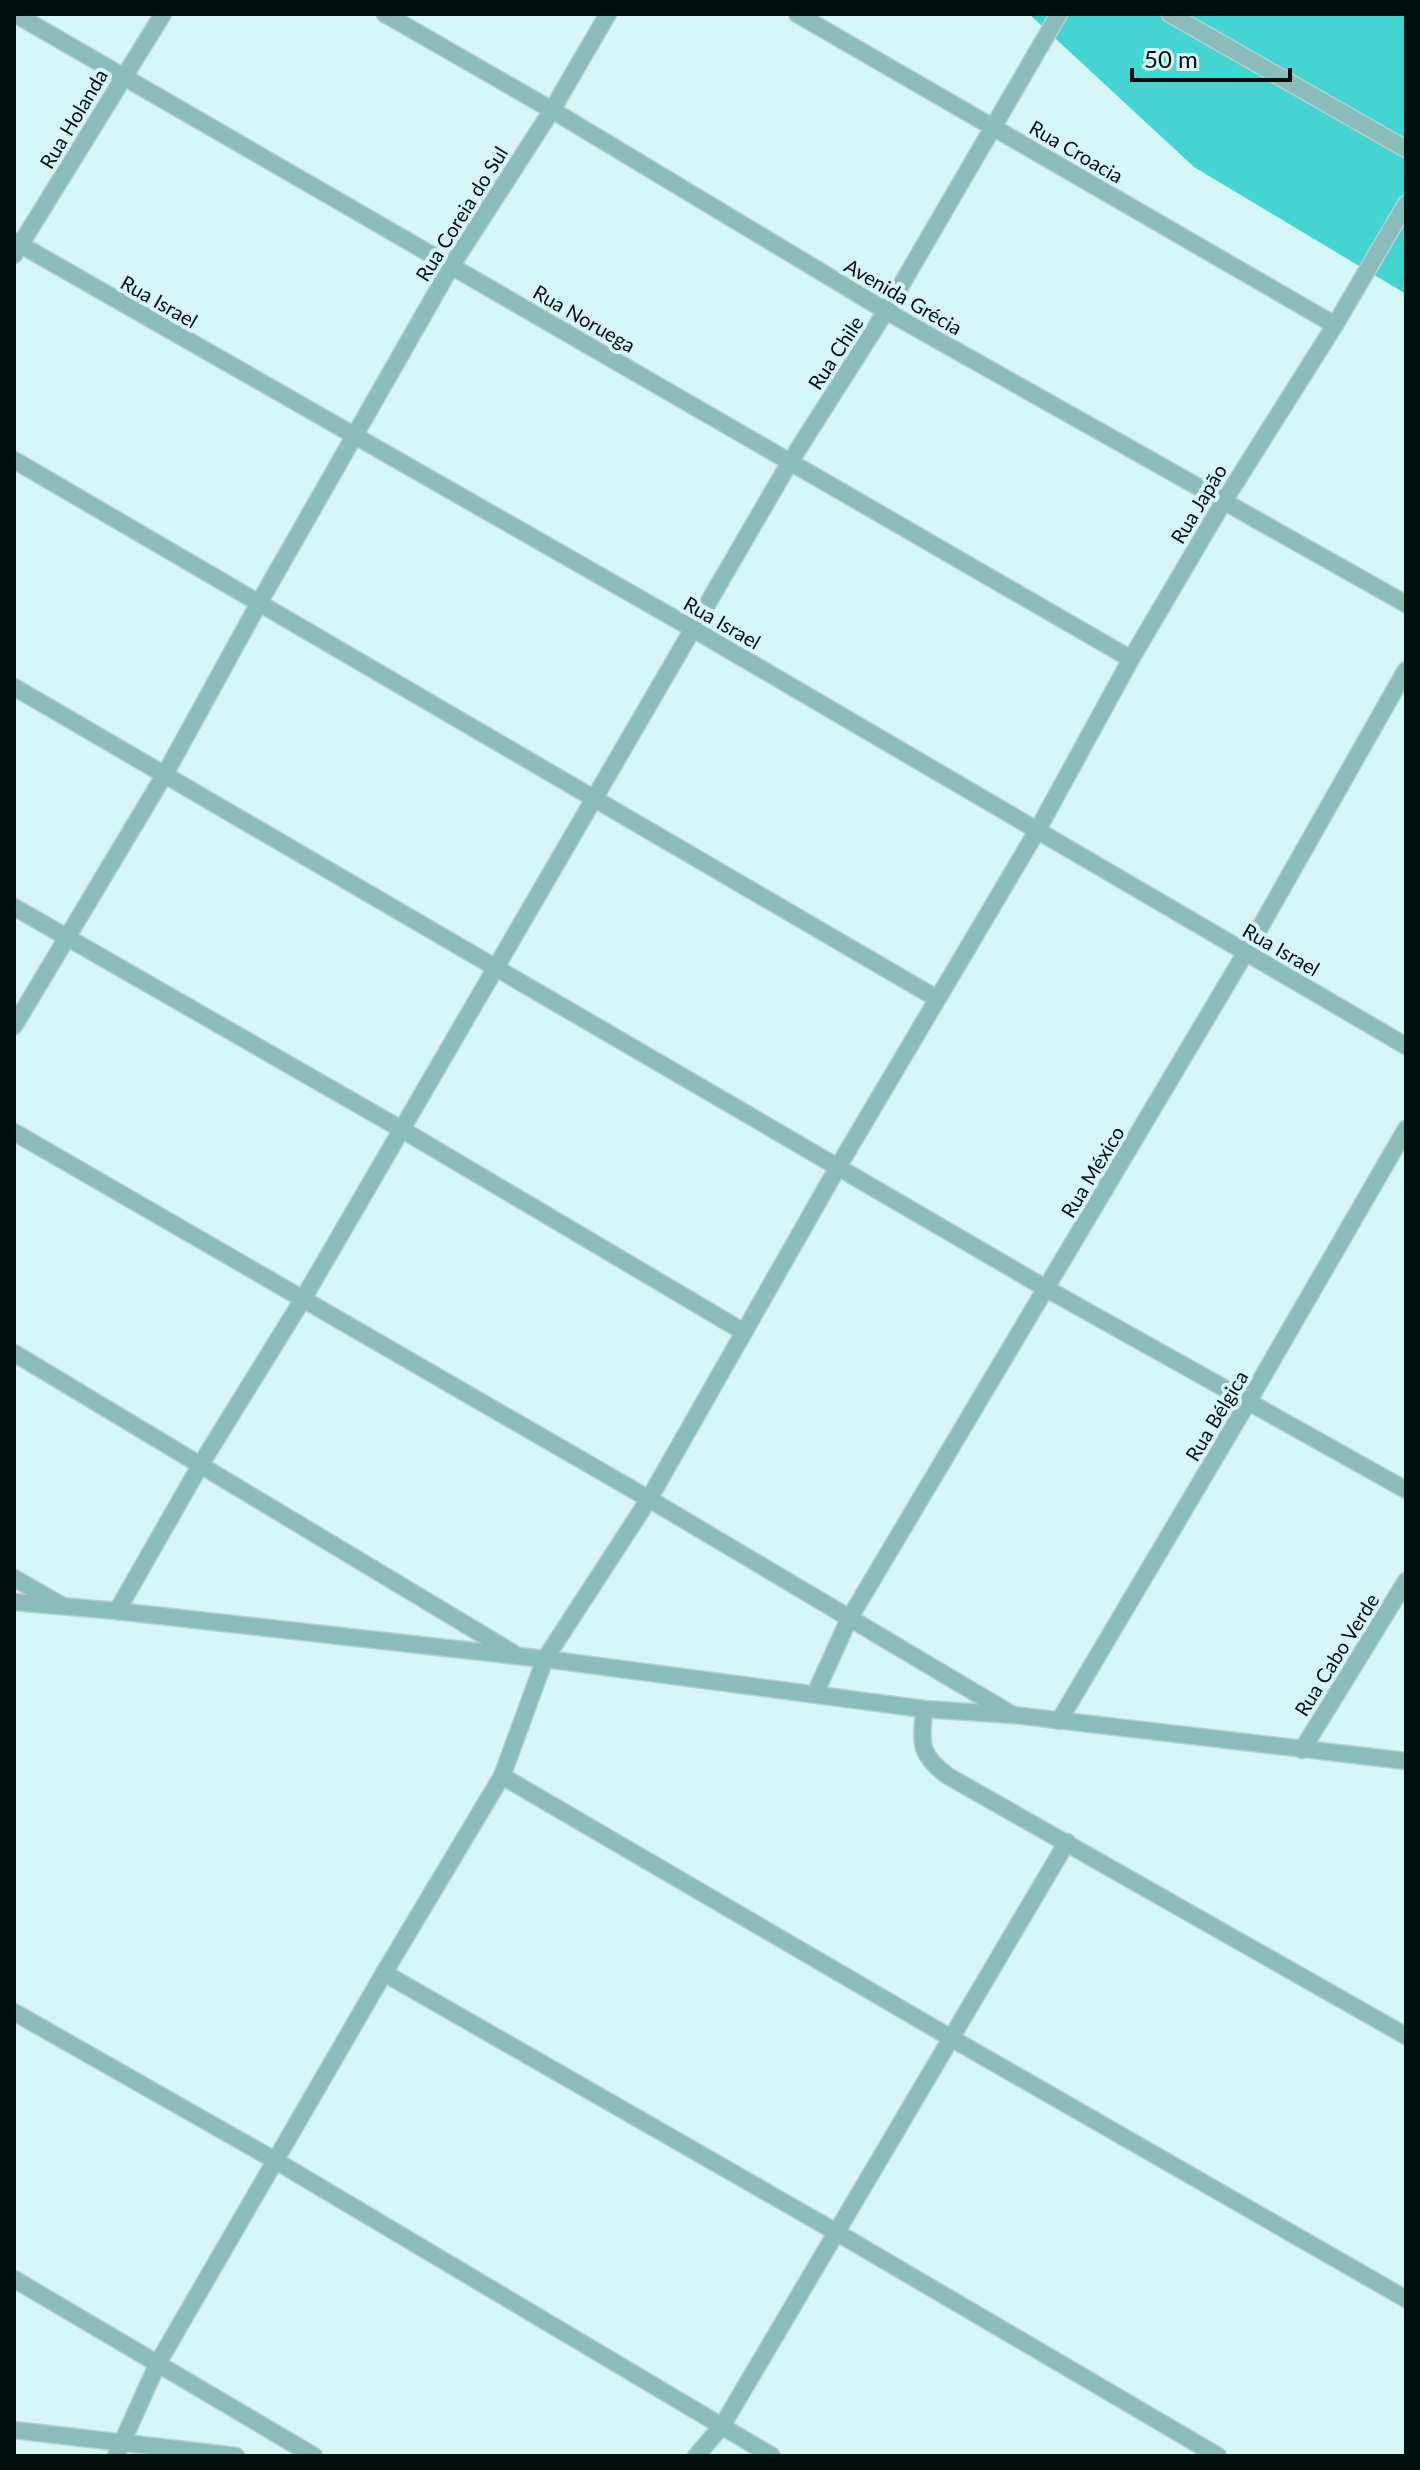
<svg xmlns="http://www.w3.org/2000/svg" width="1420" height="2470" font-family="Lato,sans-serif">
<rect width="100%" height="100%" fill="#d6f6f5"/>
<polygon fill="#44d4d2" points="1029,14 1406,14 1406,294 1194,167"/>
<g fill="none" stroke-linecap="round" stroke-linejoin="round">
<defs>
<g id="minor">
<polyline points="15,14 1131,659"/>
<polyline points="385,14 552,110 886,311 1406,604"/>
<polyline points="797,14 1335,325"/>
<polyline points="1170,14 1406,149"/>
<polyline points="14,241 693,629 1406,1046"/>
<polyline points="14,255 163,14"/>
<polyline points="14,460 936,998"/>
<polyline points="14,687 1047,1289 1406,1490"/>
<polyline points="14,907 401,1129 744,1332"/>
<polyline points="14,1026 165,774 259,603 452,265 552,110 608,14"/>
<polyline points="14,1132 649,1499 1011,1714"/>
<polyline points="14,1353 513,1653"/>
<polyline points="14,1578 61,1605"/>
<polyline points="14,1602 117,1611 545,1659 924,1709 1014,1715 1406,1761"/>
<polyline points="117,1611 201,1464 303,1299 790,462 886,311 1059,14"/>
<polyline points="815,1694 849,1619 1246,952 1406,670"/>
<path d="M924,1709C921,1744 919,1755 948,1776L1406,2036"/>
<polyline points="1059,1721 1248,1402 1406,1129"/>
<polyline points="1302,1750 1406,1581"/>
<polyline points="502,1776 951,2038 1406,2299"/>
<polyline points="384,1973 836,2232 1218,2456"/>
<polyline points="14,2012 276,2161 772,2456"/>
<polyline points="14,2279 314,2456"/>
<polyline points="14,2430 236,2456"/>
<polyline points="116,2456 158,2363 384,1973 502,1776 545,1659 649,1499 838,1167 1037,831 1131,659 1224,501 1335,325 1406,204"/>
<polyline points="696,2456 722,2426 1067,1842"/>
</g>
</defs>
<use href="#minor" stroke="#b4d1d0" stroke-width="19"/>
<use href="#minor" stroke="#89bcbb" stroke-width="16"/>
</g>
<g text-anchor="middle" stroke-width="8" stroke-linejoin="round" paint-order="stroke">
<g font-size="20" fill="#040e0e" stroke="#d6f6f5">
<text transform="translate(74 119) rotate(-59)" y="7">Rua Holanda</text>
<text transform="translate(1076 152) rotate(30)" y="7">Rua Croacia</text>
<text transform="translate(462 214) rotate(-58)" y="7">Rua Coreia do Sul</text>
<text transform="translate(903 297) rotate(30)" y="7">Avenida Grécia</text>
<text transform="translate(159 302) rotate(30)" y="7">Rua Israel</text>
<text transform="translate(584 319) rotate(30)" y="7">Rua Noruega</text>
<text transform="translate(836 353) rotate(-57)" y="7">Rua Chile</text>
<text transform="translate(1199 504) rotate(-59)" y="7">Rua Japão</text>
<text transform="translate(722 623) rotate(30)" y="7">Rua Israel</text>
<text transform="translate(1281 950) rotate(30)" y="7">Rua Israel</text>
<text transform="translate(1093 1172) rotate(-59)" y="7">Rua México</text>
<text transform="translate(1217 1416) rotate(-59)" y="7">Rua Bélgica</text>
<text transform="translate(1337 1655) rotate(-58)" y="7">Rua Cabo Verde</text>
</g>
</g>
<rect width="1420" height="2470" fill="none" stroke="#040e0e" stroke-width="32"/>
<path d="M1132 68v12h158v-12" fill="none" stroke="#040e0e" stroke-width="4"/>
<text x="1144" y="68" font-size="24" fill="#040e0e" stroke="#d6f6f5" stroke-width="6" paint-order="stroke">50 m</text>
</svg>
